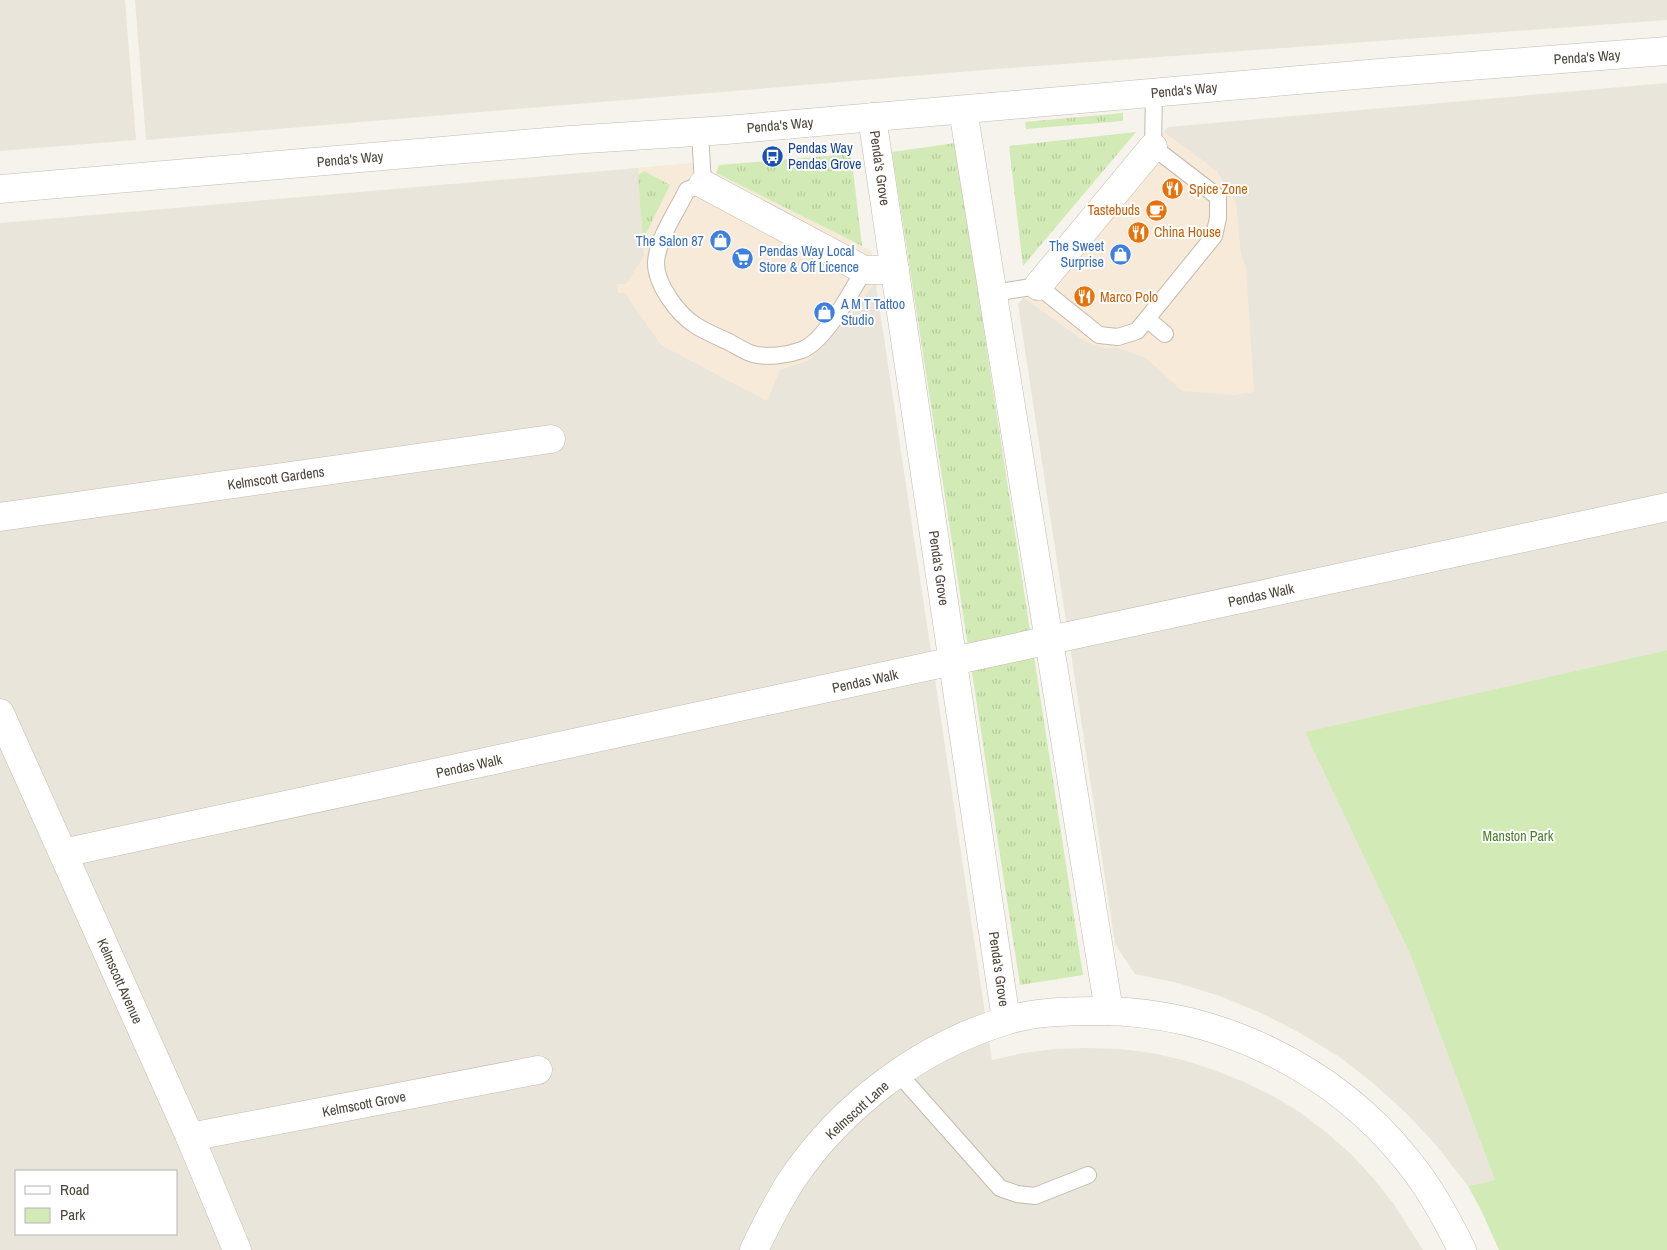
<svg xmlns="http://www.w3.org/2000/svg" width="1667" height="1250" font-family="'Archivo Narrow',sans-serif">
<defs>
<pattern id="grass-tufts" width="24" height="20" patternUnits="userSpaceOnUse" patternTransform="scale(1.25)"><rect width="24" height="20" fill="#d2eab5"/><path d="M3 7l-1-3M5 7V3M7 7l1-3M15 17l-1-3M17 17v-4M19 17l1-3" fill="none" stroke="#b6ca9c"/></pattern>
</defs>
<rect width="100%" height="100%" fill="#f6f3ec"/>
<g fill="#eae5da" fill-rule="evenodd">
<polygon points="0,0 125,0 136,140 0,151"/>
<polygon points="135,0 1667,0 1667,20 996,69 146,140"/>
<polygon points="1667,83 1667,650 1306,732 1411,956 1495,1180 1468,1186 1436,1145 1406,1113 1373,1083 1338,1056 1300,1033 1261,1013 1220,996 1178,983 1135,974 1115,944 1018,304 1168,127"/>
<path d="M695,163L871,251L992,1060L1023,1053L1055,1049L1087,1048L1120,1049L1152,1053L1183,1060L1214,1070L1244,1082L1273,1096L1301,1113L1327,1133L1351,1154L1373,1178L1393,1203L1423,1250H0V223ZM16,1171H176V1234H16Z"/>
</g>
<g fill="#f7ead8">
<polygon points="1164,132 1217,171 1236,202 1241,254 1246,267 1254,392 1234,395 1182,391 1146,358 1118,348 1105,348 1092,345 1080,338 1012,290 1038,286"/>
<polygon points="695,163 871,251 876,281 847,320 823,347 807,361 780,370 767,401 661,345 625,293 618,293 616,284 626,284 644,256 638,168"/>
</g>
<g fill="url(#grass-tufts)">
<polygon points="1123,113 1123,121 1026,129 1025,122"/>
<polygon points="1136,132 1023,266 1009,146"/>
<polygon points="955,143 1083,975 1020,985 892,152"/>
<polygon points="851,154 862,246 716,173 719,165"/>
<polygon points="644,171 670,185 643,240 638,175"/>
</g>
<polygon fill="#d2eab5" points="1667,650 1667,1250 1499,1250 1482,1212 1468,1186 1495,1180 1411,956 1305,732"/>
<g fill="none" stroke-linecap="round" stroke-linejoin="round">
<defs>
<g id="service">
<path d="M700,132L703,184L687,190C677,211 657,239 656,263C656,285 678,314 695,325C706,332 718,337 729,342C737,346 745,352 753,354C768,358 788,355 802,350C825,341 852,291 864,270"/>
<polyline points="993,293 1038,286 1099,335 1118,337 1137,331 1214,236 1218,218 1218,197 1153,147 1154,92"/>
<polyline points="1147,319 1165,334"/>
<polyline points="898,1073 1000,1188 1017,1194 1035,1196 1088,1175"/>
</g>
<g id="minor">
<polyline points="963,110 1109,1011"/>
<polyline points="872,117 1006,1020"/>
<polyline points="703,184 864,270 895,270"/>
<polyline points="0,189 570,140 726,130 1391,72 1667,51"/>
<polyline points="1038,286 1153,147"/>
<polyline points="0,517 551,439"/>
<polyline points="0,713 190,1137 237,1250"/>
<polyline points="63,853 1667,507"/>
<polyline points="190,1137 538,1070"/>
<path d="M754,1250C766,1225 778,1201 793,1178C843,1105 920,1047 1005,1021C1033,1012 1065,1011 1095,1011C1215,1010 1333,1067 1408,1161C1430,1188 1447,1219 1462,1250"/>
</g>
</defs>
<use href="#service" stroke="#c2bbae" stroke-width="18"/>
<use href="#minor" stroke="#c2bbae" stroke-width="29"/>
<use href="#service" stroke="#fff" stroke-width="16"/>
<use href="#minor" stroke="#fff" stroke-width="28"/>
</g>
<defs>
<symbol id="bus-disc" viewBox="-11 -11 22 22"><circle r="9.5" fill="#1a4fb4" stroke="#fff"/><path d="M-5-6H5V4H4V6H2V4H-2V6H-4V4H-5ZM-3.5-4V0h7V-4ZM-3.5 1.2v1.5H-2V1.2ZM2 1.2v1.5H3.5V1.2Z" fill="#fff"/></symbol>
<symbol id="restaurant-disc" viewBox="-11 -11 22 22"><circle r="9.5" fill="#e8710a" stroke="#fff"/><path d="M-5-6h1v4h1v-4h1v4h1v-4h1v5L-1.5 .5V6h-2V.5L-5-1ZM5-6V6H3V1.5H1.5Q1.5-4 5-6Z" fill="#fff"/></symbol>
<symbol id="cafe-disc" viewBox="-11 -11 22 22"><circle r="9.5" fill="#e8710a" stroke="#fff"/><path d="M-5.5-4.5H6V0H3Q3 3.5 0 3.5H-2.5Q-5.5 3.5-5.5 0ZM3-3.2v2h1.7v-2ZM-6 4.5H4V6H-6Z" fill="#fff"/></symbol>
<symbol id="shop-disc" viewBox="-11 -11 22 22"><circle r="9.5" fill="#3f7fe0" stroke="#fff"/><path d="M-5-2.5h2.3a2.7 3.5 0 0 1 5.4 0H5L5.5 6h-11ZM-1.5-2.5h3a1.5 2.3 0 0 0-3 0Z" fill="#fff"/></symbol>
<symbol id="supermarket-disc" viewBox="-11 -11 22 22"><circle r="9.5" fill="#3f7fe0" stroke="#fff"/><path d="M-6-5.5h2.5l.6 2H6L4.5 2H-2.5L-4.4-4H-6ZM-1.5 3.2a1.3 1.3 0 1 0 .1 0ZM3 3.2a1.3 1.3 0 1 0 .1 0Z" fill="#fff"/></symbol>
</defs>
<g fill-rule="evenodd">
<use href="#bus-disc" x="760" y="144" width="25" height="25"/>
<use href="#restaurant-disc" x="1160" y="176" width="25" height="25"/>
<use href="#cafe-disc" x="1144" y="198" width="25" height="25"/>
<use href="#restaurant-disc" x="1126" y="220" width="25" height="25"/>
<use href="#shop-disc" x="708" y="228" width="25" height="25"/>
<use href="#shop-disc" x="1108" y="242" width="25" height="25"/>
<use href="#supermarket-disc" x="730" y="246" width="25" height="25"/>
<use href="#restaurant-disc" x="1072" y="284" width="25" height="25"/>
<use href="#shop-disc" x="812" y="300" width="25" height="25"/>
</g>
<g text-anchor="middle" stroke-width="4" stroke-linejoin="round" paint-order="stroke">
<g font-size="14" fill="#4b4439" stroke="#fff">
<text transform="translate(1587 57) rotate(-4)" y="5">Penda's Way</text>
<text transform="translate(1184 90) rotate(-5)" y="5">Penda's Way</text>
<text transform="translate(780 125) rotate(-5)" y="5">Penda's Way</text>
<text transform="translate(350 159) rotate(-5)" y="5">Penda's Way</text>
<text transform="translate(880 168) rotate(82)" y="5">Penda's Grove</text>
<text transform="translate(276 478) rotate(-8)" y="5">Kelmscott Gardens</text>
<text transform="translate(939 568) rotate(82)" y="5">Penda's Grove</text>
<text transform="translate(1261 595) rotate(-12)" y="5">Pendas Walk</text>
<text transform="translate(865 681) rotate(-12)" y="5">Pendas Walk</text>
<text transform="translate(469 766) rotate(-12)" y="5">Pendas Walk</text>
<text transform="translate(999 969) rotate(82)" y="5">Penda's Grove</text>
<text transform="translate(120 981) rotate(66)" y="5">Kelmscott Avenue</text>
<text transform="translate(364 1104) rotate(-11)" y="5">Kelmscott Grove</text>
<text transform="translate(857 1110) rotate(-42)" y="5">Kelmscott Lane</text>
</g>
<g font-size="14" fill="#164399" stroke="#fff" text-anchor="start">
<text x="788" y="153">Pendas Way<tspan x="788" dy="16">Pendas Grove</tspan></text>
</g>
<g font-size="14" fill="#c56008" stroke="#fff" text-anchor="start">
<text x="1189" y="194">Spice Zone</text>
<text x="1140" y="215" text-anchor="end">Tastebuds</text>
<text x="1154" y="237">China House</text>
<text x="1100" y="302">Marco Polo</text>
</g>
<g font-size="14" fill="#366cbe" stroke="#fff" text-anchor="end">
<text x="704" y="246">The Salon 87</text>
<text x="1104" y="251">The Sweet<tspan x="1104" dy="16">Surprise</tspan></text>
<text x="759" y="256" text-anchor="start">Pendas Way Local<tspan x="759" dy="16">Store &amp; Off Licence</tspan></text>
<text x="841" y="309" text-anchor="start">A M T Tattoo<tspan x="841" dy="16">Studio</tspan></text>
</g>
<g font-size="14" fill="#4a7f2a" stroke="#fff">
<text x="1518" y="841">Manston Park</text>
</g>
</g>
<rect x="15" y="1170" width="162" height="65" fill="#ffffff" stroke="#b7b4b0"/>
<rect x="25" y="1186" width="25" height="8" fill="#ffffff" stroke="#b7b4b0"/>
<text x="60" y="1195" font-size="15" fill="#4b4439">Road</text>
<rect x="25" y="1208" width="25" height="15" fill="#d2eab5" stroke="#b7b4b0"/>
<text x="60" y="1220" font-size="15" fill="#4b4439">Park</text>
</svg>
